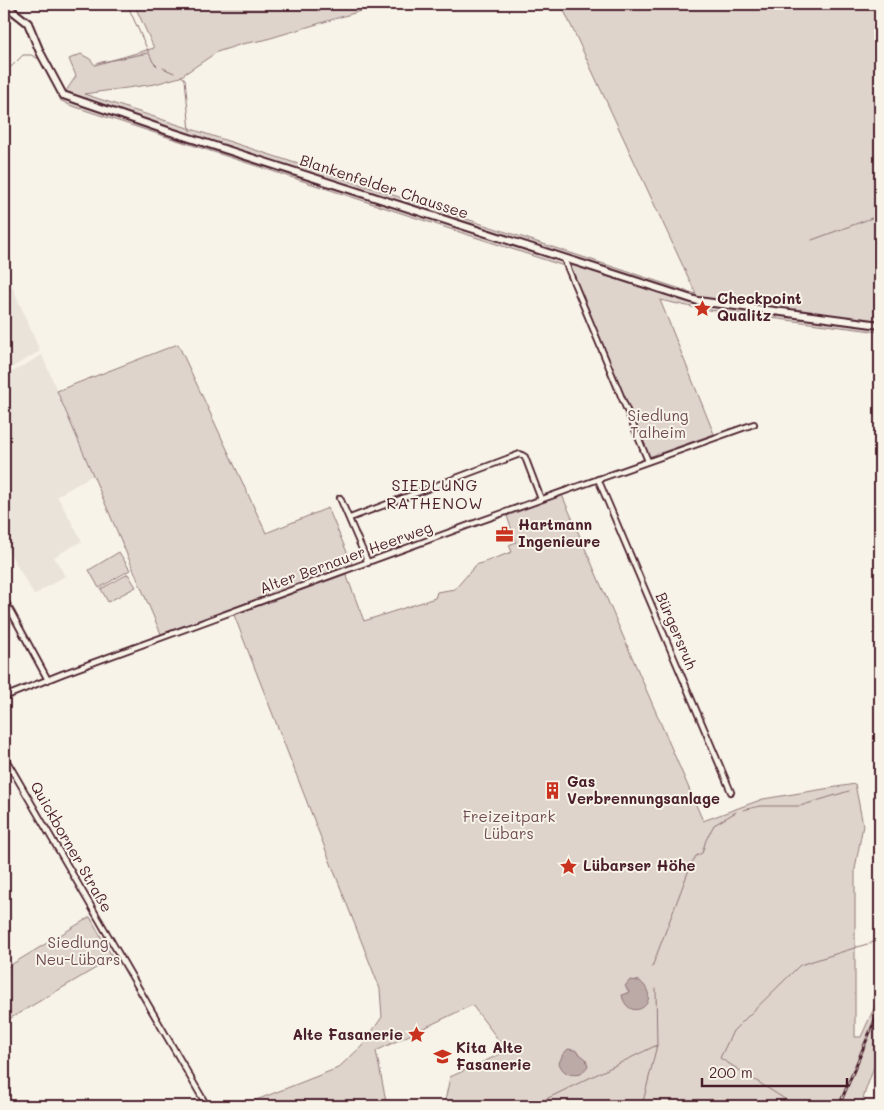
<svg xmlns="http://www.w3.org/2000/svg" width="884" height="1110" font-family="Mali,sans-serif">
<rect width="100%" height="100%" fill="#f7f3e8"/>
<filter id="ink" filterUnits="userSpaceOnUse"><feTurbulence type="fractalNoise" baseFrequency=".02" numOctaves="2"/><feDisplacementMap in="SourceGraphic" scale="10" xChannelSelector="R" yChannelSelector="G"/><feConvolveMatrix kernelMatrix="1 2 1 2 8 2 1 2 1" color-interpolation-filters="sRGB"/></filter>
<g filter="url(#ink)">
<g fill="#eae3da">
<polygon points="4,267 40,351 4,372"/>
<polygon points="42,355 93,475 57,496 82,541 54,557 65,576 34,595 4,543 4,377"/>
</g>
<g fill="#ded4cc" stroke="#947a7c">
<polygon points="134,4 384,4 264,40 242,44 217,52 180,77 155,84 84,94 696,294 561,4 880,4 880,332 701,309 660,300 714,434 646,458 567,267 69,105 60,100 76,76 69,59 81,54 90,59 95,65 154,48"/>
<polygon points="178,344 266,533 328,508 352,564 161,634 57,391"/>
<polygon points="562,495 703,821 763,799 855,784 863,825 855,869 855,1037 861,1037 880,995 880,1051 866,1089 861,1106 444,1106 450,1077 507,1051 472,1005 376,1051 387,1106 241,1106 338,1068 362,1046 382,1017 380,989 234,615 346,574 364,621 435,598 437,592 455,589 476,565 512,552 509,545 516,542 507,516"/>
<polygon points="119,552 130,570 99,588 89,570"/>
<polygon points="128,574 136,587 108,602 101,589"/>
<polygon points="90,917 113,958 4,1022 4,969"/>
</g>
<g fill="#bcaaa7" stroke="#8e7275">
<path d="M630,980L640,981C665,1003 628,1025 622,995L629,992L625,986Z"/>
<path d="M568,1049L575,1050L586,1059L588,1066L581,1074C570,1076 563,1074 559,1063L563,1054Z"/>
</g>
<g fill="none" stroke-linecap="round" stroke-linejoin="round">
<g stroke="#8e7275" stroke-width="1">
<polyline points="127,4 153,62 157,66"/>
<polyline points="97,63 148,53"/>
<polyline points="11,67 23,55 31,55 41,60"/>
<polyline points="163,68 174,73"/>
<polyline points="181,76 185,79 190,131"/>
<polyline points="812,240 880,215"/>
<polyline points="743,810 760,806 800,806 849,791"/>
<polyline points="691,864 696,856 702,853 706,840 714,825 736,812"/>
<polyline points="652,967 690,867"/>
<polyline points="540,1102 657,1045"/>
<polyline points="529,1106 532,1105"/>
<polyline points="642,1106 657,1045 656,989"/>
<polyline points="796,1106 720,1058 733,1031 800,965 880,940"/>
</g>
<defs>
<g id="street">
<polyline points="564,259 648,461"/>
<polyline points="598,479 731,792"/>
<polyline points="340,498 368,563"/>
<polyline points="350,518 520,454 525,457 541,499"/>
<polyline points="4,599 48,680"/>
<polyline points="4,697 62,674 472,524 754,424"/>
<polyline points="4,756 207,1106"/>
</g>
<polyline id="secondary" points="4,4 28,23 40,52 63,95 168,131 698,301 880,325"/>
</defs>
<use href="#street" stroke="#4a1f2b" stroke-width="8"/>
<use href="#secondary" stroke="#4a1f2b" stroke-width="10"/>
<use href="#street" stroke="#f7f3e8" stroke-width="4.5"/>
<use href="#secondary" stroke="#f7f3e8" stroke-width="6"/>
<defs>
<polyline id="rail" points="839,1106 880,1008"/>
</defs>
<use href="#rail" stroke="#4a1f2b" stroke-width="3"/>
<use href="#rail" stroke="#f7f3e8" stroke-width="1" stroke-dasharray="4" stroke-linecap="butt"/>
</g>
</g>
<defs>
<symbol id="sight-bare" viewBox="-9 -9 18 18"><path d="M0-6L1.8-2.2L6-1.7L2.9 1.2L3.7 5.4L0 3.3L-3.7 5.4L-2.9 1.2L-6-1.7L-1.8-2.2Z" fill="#c8321e" stroke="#f7f3e8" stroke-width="2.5" paint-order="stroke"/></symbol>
<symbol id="office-bare" viewBox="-9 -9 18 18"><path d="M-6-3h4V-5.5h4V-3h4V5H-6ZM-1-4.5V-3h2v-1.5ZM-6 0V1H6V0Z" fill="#c8321e" stroke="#f7f3e8" stroke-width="2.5" paint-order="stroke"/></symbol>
<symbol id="building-bare" viewBox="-9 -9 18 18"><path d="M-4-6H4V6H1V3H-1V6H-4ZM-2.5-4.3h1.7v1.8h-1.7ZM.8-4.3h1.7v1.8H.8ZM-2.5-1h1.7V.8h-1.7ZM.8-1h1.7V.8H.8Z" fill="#c8321e" stroke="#f7f3e8" stroke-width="2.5" paint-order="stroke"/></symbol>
<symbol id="school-bare" viewBox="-9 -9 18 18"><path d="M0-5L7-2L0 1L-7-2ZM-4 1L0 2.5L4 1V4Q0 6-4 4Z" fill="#c8321e" stroke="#f7f3e8" stroke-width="2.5" paint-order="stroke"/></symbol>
</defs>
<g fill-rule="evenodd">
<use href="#sight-bare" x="690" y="296" width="25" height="25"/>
<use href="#office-bare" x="492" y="522" width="25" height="25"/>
<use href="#building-bare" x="540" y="778" width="25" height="25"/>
<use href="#sight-bare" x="556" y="854" width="25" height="25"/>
<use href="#sight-bare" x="404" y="1022" width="25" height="25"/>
<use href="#school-bare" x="430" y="1044" width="25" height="25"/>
</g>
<g text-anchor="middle" stroke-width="4" stroke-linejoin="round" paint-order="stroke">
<g font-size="15" fill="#4a1f2b" stroke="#f7f3e8">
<text transform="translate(384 187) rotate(18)" y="5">Blankenfelder Chaussee</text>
<text transform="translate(346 558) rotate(-20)" y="5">Alter Bernauer Heerweg</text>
<text transform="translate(676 631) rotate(67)" y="5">Bürgersruh</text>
<text transform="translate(71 847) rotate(60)" y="5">Quickborner Straße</text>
</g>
<g font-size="15" font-weight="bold" fill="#4a1f2b" stroke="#f7f3e8" text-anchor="start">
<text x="717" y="304">Checkpoint<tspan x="717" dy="17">Qualitz</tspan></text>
<text x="518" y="530">Hartmann<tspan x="518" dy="17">Ingenieure</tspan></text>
<text x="567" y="787">Gas<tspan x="567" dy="17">Verbrennungsanlage</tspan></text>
<text x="583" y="871">Lübarser Höhe</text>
<text x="403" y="1040" text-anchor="end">Alte Fasanerie</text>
<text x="456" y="1053">Kita Alte<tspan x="456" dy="17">Fasanerie</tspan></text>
</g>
<g font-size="15" fill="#6f4c53" stroke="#f7f3e8">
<text x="658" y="421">Siedlung<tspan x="658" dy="17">Talheim</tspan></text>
<text x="509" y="822">Freizeitpark<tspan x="509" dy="17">Lübars</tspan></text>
<text x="78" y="948">Siedlung<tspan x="78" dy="17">Neu-Lübars</tspan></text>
</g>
<g font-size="16" letter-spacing="1" fill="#4a1f2b" stroke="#f7f3e8">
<text x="435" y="491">SIEDLUNG<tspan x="435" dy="18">RATHENOW</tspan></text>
</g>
</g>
<rect width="884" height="1110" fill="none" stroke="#f7f3e8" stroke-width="20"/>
<rect x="10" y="10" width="864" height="1090" fill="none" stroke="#4a1f2b" stroke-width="2" filter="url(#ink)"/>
<path d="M702 1078v8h145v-8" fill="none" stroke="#4a1f2b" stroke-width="2.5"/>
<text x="709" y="1078" font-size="15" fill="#4a1f2b" stroke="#f7f3e8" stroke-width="4" paint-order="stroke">200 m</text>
</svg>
